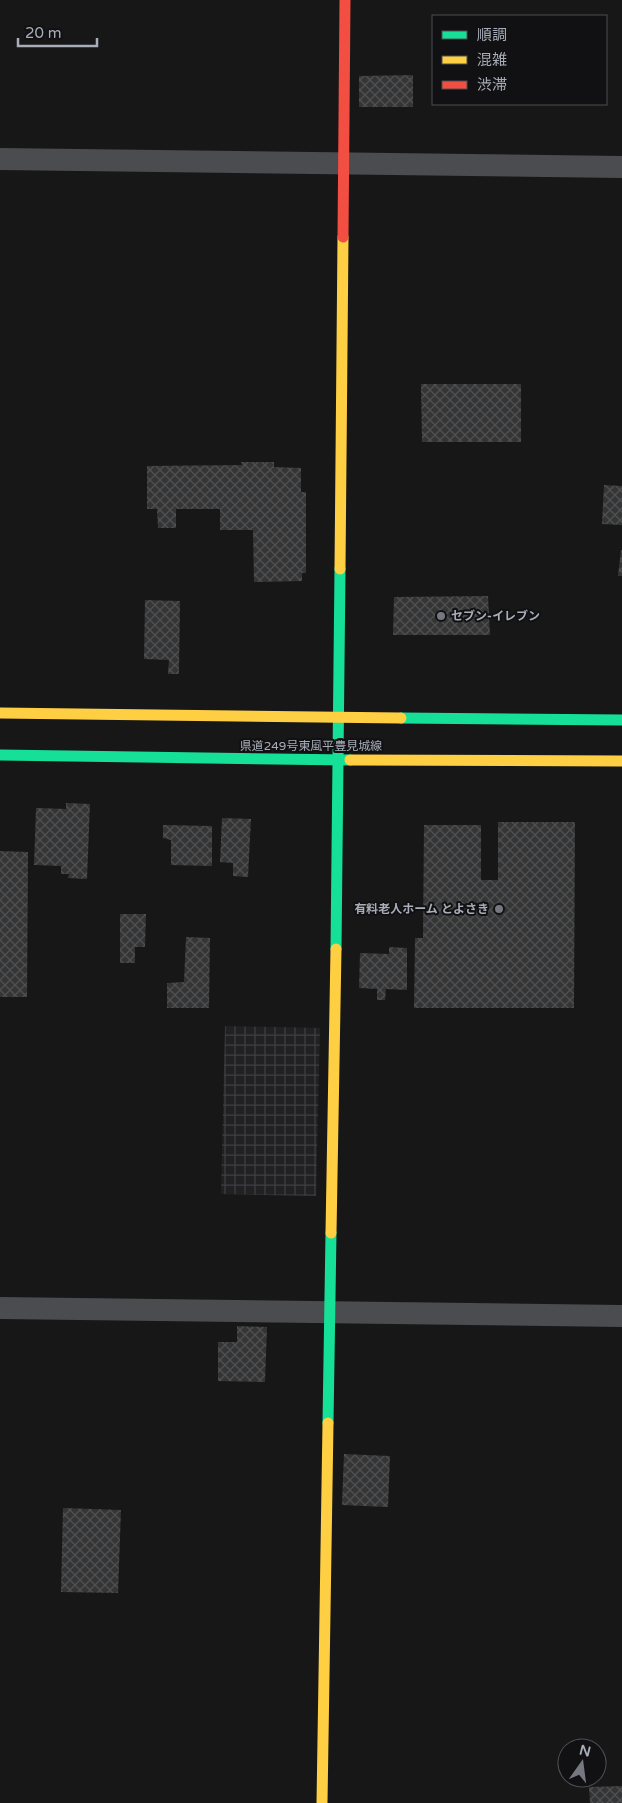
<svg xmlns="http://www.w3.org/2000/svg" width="622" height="1803" font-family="'Varela Round','Noto Sans JP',sans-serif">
<defs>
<pattern id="industrial-grid" width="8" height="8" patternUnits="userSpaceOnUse" patternTransform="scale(1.25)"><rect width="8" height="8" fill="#212123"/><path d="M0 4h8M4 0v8" fill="none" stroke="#3e3f41"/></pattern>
<pattern id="building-cross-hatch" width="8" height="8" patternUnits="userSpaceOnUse" patternTransform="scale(1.25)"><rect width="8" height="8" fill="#353536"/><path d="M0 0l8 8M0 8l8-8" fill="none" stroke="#4f5051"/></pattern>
</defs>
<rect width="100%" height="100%" fill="#171717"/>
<polygon fill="url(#industrial-grid)" points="225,1026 320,1028 316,1196 221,1194"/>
<g fill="url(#building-cross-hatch)">
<polygon points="413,75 413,107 359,107 359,76"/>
<polygon points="421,384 521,384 521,442 422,442"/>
<polygon points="241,462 274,462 274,467 301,468 301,492 306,492 306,573 302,573 302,581 254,582 253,530 220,530 220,509 176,509 176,528 158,528 157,509 147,509 147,466 242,465"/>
<polygon points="604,485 622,486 622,525 602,524"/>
<polygon points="621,550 622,550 622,576 618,576"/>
<polygon points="488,596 490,635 393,635 394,597"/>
<polygon points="145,600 180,601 179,674 168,674 169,660 144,659"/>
<polygon points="66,803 90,804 87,879 68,878 69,874 61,874 61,866 34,865 36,808 66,809"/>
<polygon points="222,818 251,819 248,877 233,876 233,863 220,862"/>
<polygon points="498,822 575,822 574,1008 414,1008 415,938 423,938 424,825 481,825 481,880 498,880"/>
<polygon points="163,825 212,826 212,866 171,865 171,840 163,838"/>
<polygon points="0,851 28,852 27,997 0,997"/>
<polygon points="120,914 146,914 145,947 135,947 135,963 120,963"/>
<polygon points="186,937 210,938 209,1008 167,1008 167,983 184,982"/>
<polygon points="389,947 407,948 407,990 386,989 385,1000 377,1000 377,989 359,988 360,953 389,954"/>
<polygon points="237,1326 267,1327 265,1382 218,1381 218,1342 237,1342"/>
<polygon points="344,1454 390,1456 388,1507 342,1505"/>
<polygon points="63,1508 121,1510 118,1593 61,1592"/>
<polygon points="622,1786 622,1803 590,1803 589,1787"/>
</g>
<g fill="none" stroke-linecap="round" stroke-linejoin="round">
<g stroke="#4b4c50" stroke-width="22">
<polyline points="0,159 622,167"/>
<polyline points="0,1308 622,1316"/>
</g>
<g stroke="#16e098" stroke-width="11">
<polyline points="401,718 622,720"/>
<polyline points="0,755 350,760"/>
<polyline points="336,949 340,569"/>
<polyline points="328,1423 331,1233"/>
</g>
<g stroke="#ffcf43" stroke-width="11">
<polyline points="340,569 343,237"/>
<polyline points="0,713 401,718"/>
<polyline points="350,760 622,761"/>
<polyline points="331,1233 336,949"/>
<polyline points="322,1803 328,1423"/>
</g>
<polyline stroke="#f24e42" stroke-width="11" points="343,237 345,0"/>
</g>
<g fill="#757880" stroke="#111113" stroke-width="2">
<circle cx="441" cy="616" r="5"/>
<circle cx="499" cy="909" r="5"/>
</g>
<g text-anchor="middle" stroke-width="4" stroke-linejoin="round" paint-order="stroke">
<g font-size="12" font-weight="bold" fill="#a8adb8" stroke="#111113" text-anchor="start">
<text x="451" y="620">セブン-イレブン</text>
<text x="489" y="913" text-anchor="end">有料老人ホーム とよさき</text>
</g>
<g font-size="12" fill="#a8adb8" stroke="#111113">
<text x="311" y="750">県道249号東風平豊見城線</text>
</g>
</g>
<rect x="432" y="15" width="175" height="90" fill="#111113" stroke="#4d4f55"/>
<rect x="442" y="31" width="25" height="8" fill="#16e098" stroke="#4d4f55"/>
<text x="477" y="40" font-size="15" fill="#a8adb8">順調</text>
<rect x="442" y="56" width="25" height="8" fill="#ffcf43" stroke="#4d4f55"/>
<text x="477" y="65" font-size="15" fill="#a8adb8">混雑</text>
<rect x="442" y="81" width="25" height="8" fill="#f24e42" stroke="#4d4f55"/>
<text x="477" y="90" font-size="15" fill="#a8adb8">渋滞</text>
<g transform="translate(582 1763) rotate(14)"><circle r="24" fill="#111113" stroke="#4d4f55"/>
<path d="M0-4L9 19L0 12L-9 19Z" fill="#757880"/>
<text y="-8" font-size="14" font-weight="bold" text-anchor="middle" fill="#a8adb8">N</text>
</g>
<path d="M18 38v8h79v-8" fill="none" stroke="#a8adb8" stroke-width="2.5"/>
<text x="25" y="38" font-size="15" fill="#a8adb8" stroke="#111113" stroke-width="4" paint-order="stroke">20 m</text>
</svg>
